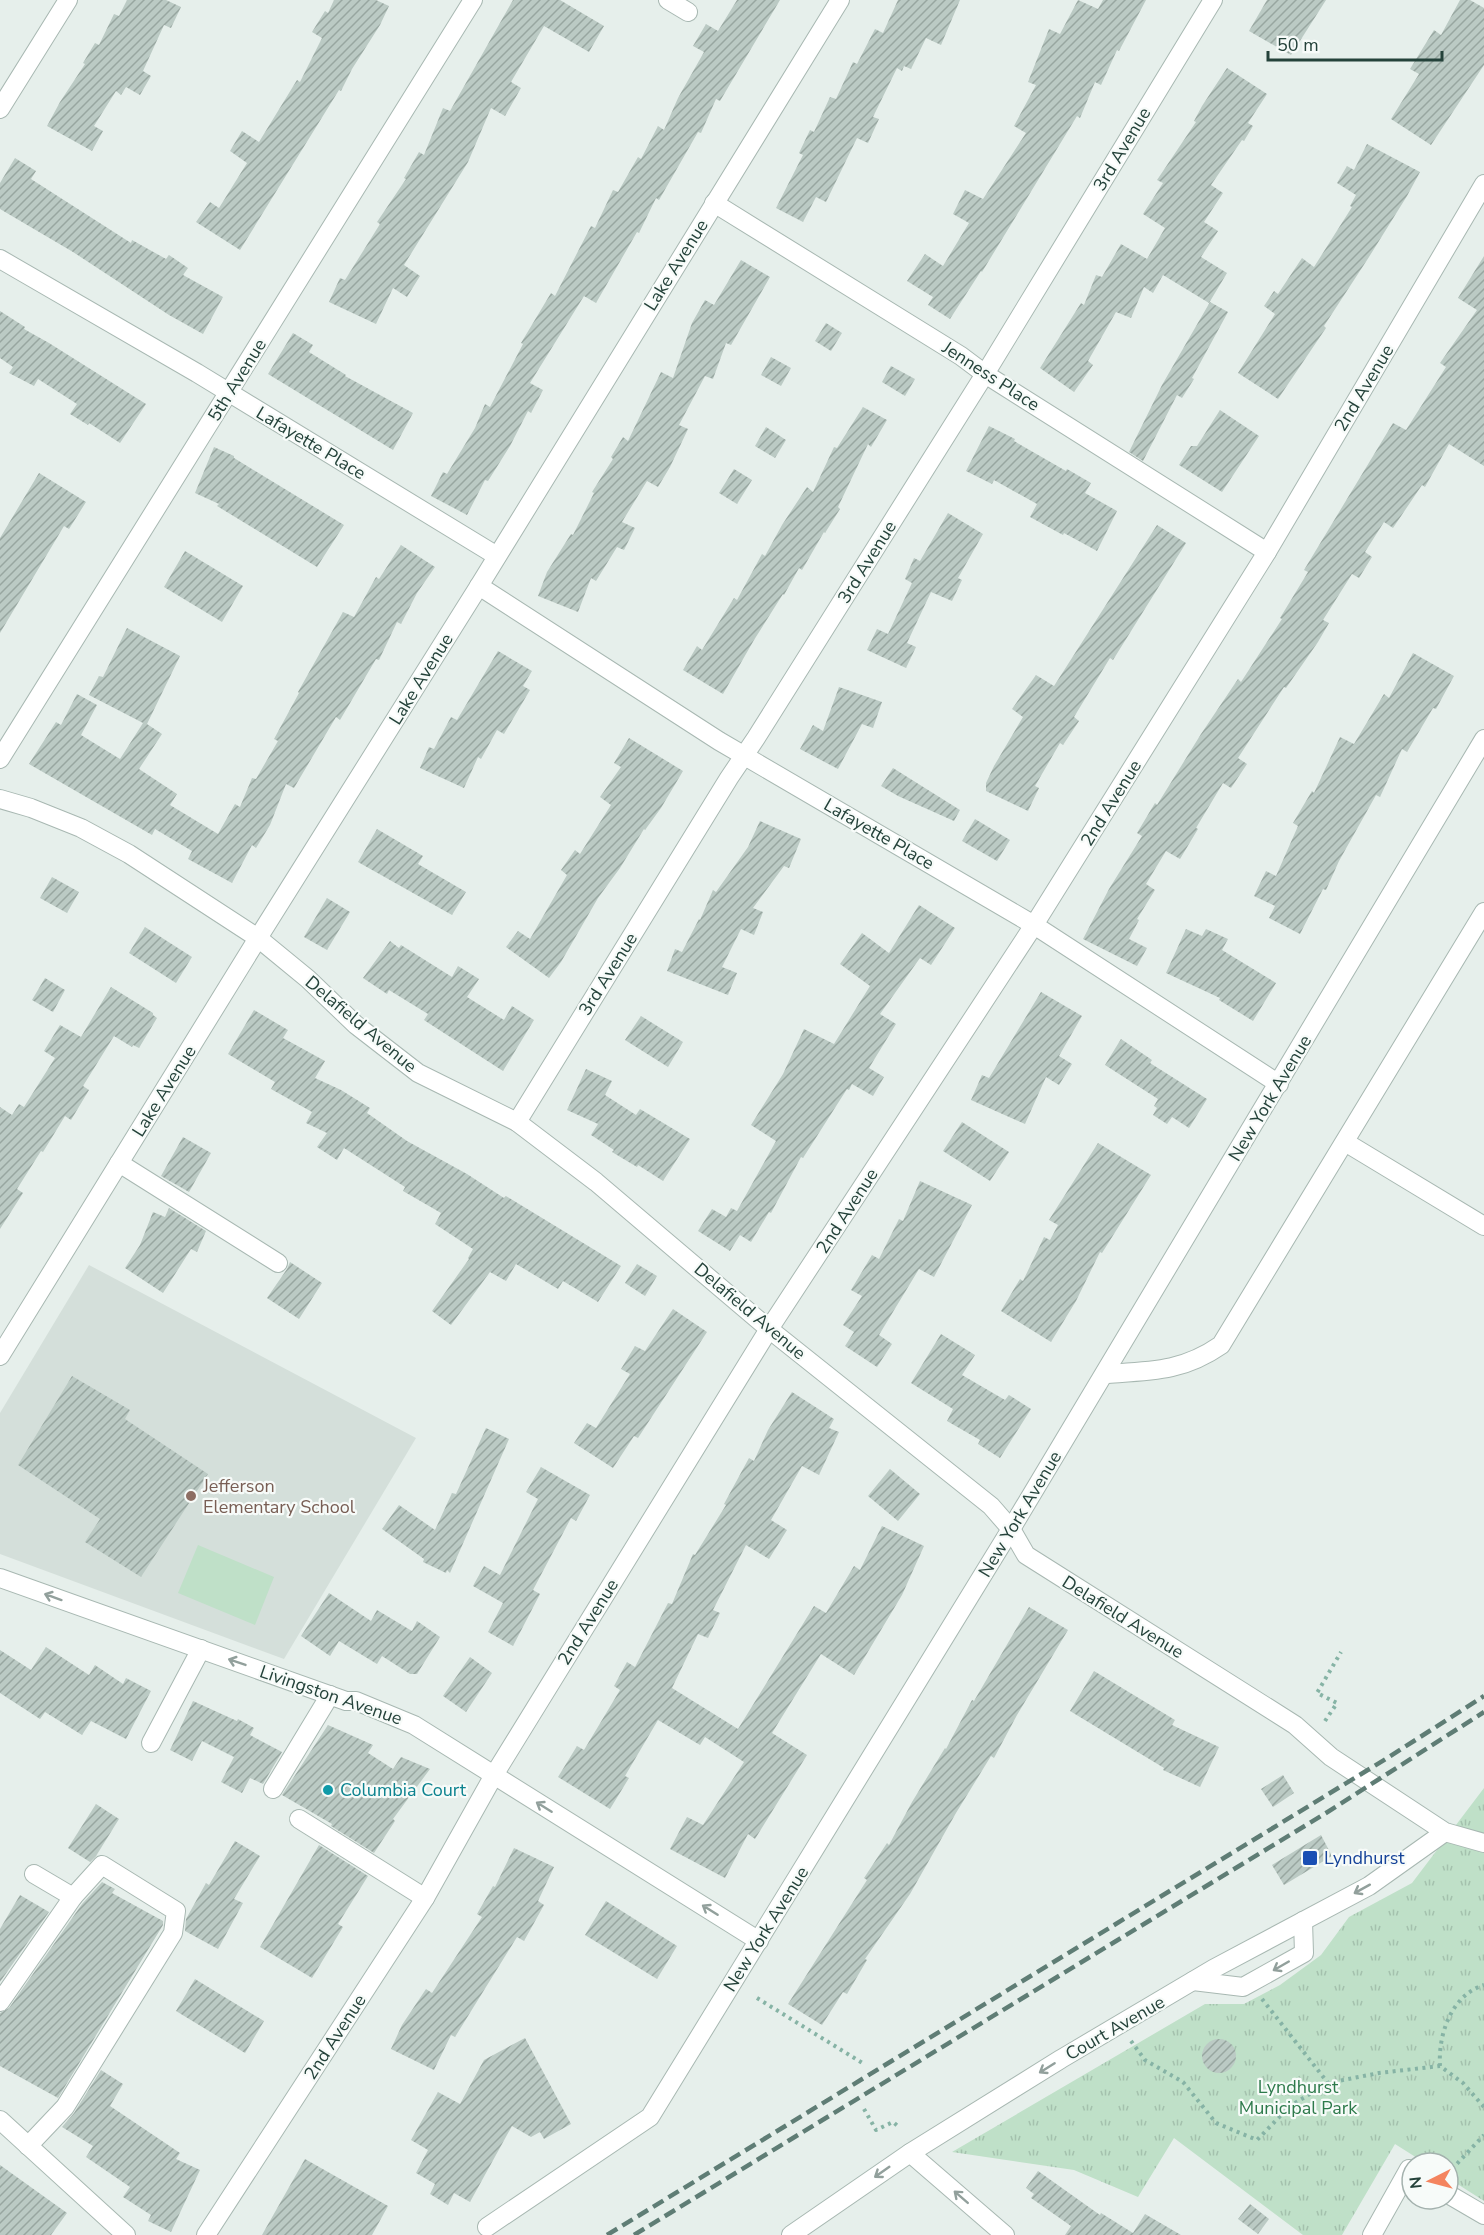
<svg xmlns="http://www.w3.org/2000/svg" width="1484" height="2235" font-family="'Nunito Sans',sans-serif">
<defs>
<pattern id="park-tufts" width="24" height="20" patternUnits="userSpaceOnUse" patternTransform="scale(1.5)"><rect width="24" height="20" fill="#bfe0c8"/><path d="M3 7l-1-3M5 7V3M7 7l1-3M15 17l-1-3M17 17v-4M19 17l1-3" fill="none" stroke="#a4c1ad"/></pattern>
<pattern id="building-hatch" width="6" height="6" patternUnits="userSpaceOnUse" patternTransform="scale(1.5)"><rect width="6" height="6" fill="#bbcac4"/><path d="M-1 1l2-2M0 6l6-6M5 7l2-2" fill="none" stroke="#98a6a0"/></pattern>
</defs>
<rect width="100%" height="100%" fill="#e6efeb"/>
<polygon fill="#d4dfda" points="89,1265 416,1438 284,1659 0,1554 0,1413"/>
<polygon fill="url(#park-tufts)" points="1484,1788 1484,2201 1448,2178 1448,2163 1425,2163 1395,2144 1342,2235 1303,2235 1174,2138 1138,2197 1074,2170 952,2152 1205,2004 1244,2004 1280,1985 1321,1955 1349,1917 1412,1883"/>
<polygon fill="#bfe0c8" points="198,1545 274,1577 255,1625 178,1593"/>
<g fill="url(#building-hatch)">
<polygon points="127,0 166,0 181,7 171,28 164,25 143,71 151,76 140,95 126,87 121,95 116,91 94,126 103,131 92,151 47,126 60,102 85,64 83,63 95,43 99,45 114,14 119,16"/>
<polygon points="334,0 376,0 389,6 380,25 352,69 341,91 339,90 240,250 196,222 210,202 219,208 247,163 230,151 242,131 259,142 297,80 300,82 322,38 312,32 325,11 328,13"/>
<polygon points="513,0 560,0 604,26 589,52 544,26 511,82 521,88 505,116 491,108 468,162 404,265 420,276 407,297 393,288 376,324 329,302 340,278 345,280 380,224 377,222 406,179 404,178 419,152 424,155 443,108 450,111"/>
<polygon points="737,0 780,0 720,101 716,99 701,133 698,132 659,200 656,198 639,233 637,232 596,303 584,296 530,383 543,390 531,413 528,411 510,446 488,481 485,480 467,515 431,496 443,472 447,474 475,428 485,404 490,407 523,344 521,343 551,293 555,296 591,226 595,228 613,190 618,192 638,157 641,159 658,126 664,130 678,98 704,52 693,46 706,24 718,31"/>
<polygon points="898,0 960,0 941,45 926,38 911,69 904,66 902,71 897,68 873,117 879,119 868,143 857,138 826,202 816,197 803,222 776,208 803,155 799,153 810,130 814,132 830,97 836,99 853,62 857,64 875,29 883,33"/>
<polygon points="1078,0 1098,9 1103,0 1146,0 1119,51 1117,50 1101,85 1095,82 1080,118 1077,116 982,272 981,271 950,319 928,305 933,297 907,281 925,254 943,266 969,223 953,214 965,190 983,199 1026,133 1014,126 1036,85 1028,82 1049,29 1060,34"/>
<polygon points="1267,0 1326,0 1291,55 1249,31"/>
<polygon points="1460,0 1470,0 1484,8 1484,65 1431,145 1391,119 1419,74 1410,69 1434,30 1441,35"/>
<polygon points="1227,68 1267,94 1248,123 1253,126 1244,141 1242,140 1211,185 1223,193 1204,222 1218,231 1201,257 1227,273 1209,303 1163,275 1153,293 1144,287 1131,318 1116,312 1088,361 1093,365 1074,392 1040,368 1081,303 1084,305 1096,275 1102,277 1121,244 1147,259 1165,228 1143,214 1163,183 1157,180 1196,122 1194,121 1202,106"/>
<polygon points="1367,144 1420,172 1407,196 1369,257 1324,326 1326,328 1278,399 1238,373 1275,314 1264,306 1274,291 1278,294 1302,258 1314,267 1352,207 1350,206 1356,195 1337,183 1347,166 1354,170"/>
<polygon points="15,158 36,171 31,179 131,243 132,240 166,259 169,255 188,268 183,275 223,297 203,334 169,315 73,252 0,209 0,183"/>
<polygon points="1484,256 1484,466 1449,444 1425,487 1422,485 1393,528 1384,522 1365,552 1372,557 1359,578 1352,574 1323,620 1329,623 1318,642 1286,688 1284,687 1238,758 1247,764 1231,788 1223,783 1196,828 1198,829 1180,859 1166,851 1146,884 1155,890 1137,919 1139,920 1129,939 1147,948 1137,966 1083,939 1109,889 1142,836 1137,833 1155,803 1157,805 1201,734 1238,679 1241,682 1282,619 1280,618 1308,572 1304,570 1393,423 1406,430 1446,367 1440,363 1477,310 1458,298"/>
<polygon points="741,260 770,277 731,345 726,343 713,379 705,376 679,425 688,429 670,467 658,487 647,481 622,522 635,528 624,550 617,547 596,581 591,578 578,612 538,596 547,572 571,534 573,535 594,493 592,492 613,459 611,457 623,437 628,441 661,372 673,378 692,323 705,300 714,305"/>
<polygon points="1210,302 1228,312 1192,378 1194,379 1182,398 1177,395 1143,461 1129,452 1162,385"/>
<polygon points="0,311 25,327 24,329 49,343 146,404 120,443 89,423 88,425 70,414 77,404 38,379 34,386 9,373 13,367 0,358"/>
<polygon points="826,323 842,333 831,351 815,341"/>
<polygon points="293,333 313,345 309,352 346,375 345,376 413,413 393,450 268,374"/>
<polygon points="771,357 791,368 781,386 761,375"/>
<polygon points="891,366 915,379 905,396 882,382"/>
<polygon points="863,407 887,420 871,447 868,444 838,507 840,509 825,533 824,532 802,570 799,568 784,595 783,594 754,640 723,694 683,670 697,646 702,650 734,598 737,600 762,554 765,556 782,525 807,487 813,492 834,447 837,448"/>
<polygon points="1220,410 1259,436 1222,492 1179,465 1191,446 1197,446"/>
<polygon points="989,426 1015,439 1014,441 1066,471 1067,469 1091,483 1085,493 1117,511 1097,551 1064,533 1063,535 1030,517 1037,504 994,480 992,484 966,471"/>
<polygon points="766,427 786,440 775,458 755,446"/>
<polygon points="214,447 234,456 234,458 344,525 317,567 217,506 219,504 195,493"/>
<polygon points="734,469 752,480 737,504 719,493"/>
<polygon points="39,473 86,502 69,529 64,526 0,633 0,538"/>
<polygon points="948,513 983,534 958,578 962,580 952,601 931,592 907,643 916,647 906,668 867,650 877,629 888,634 912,583 905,579 914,558 920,561"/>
<polygon points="1157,525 1186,543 1113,660 1110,658 1074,717 1079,721 1063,745 1060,743 1035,786 1039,788 1028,811 986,791 986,783 994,766 1023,717 1012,709 1036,675 1054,686"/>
<polygon points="401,545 435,567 417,593 401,624 397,622 379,660 376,659 340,720 336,717 294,788 286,784 270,825 256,848 252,845 232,883 188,859 192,851 155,829 152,835 29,764 56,722 61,725 77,694 97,705 81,735 120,759 143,723 89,695 99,676 103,677 127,628 180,656 147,724 162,734 139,769 177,794 170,805 218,834 235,804 240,807 252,778 256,779 278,741 274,739 299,693 298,692 343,612 354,617 376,577 379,579"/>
<polygon points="185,551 243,586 222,622 164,587"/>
<polygon points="498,651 532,671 523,686 530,690 504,734 497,730 481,759 478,757 464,788 420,768 429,747 434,749 451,717 457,720"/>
<polygon points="1413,653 1454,676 1436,709 1433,708 1407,752 1402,749 1380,797 1376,795 1339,861 1326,890 1323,889 1300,934 1269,918 1275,906 1254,896 1266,871 1276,876 1298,826 1293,823 1312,791 1314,793 1340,737 1354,744 1384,694 1389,698"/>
<polygon points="839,687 882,702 873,728 862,724 838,769 800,749 813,725 823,731"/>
<polygon points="629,738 683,771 661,808 645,830 644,829 620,868 598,898 561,962 549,978 506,947 518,931 530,939 567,875 561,870 575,850 580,854 611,805 600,797 621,767 614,763"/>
<polygon points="893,768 960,810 954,821 898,796 881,786"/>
<polygon points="975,819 1010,840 997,861 962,841"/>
<polygon points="760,821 801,839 789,868 784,866 753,908 763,912 754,935 741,929 722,967 737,973 728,995 667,971 675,949 682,952 699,919 700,920 713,890 716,892 748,847"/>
<polygon points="377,829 423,856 418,864 466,892 452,915 358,862"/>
<polygon points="52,877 79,892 67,913 40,898"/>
<polygon points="327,898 350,912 327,950 304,937"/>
<polygon points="919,905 955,928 931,965 920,958 880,1014 896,1024 869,1068 884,1077 873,1096 852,1084 849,1090 847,1089 803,1158 801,1157 771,1213 769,1212 751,1242 740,1235 730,1251 698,1231 712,1209 726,1217 731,1208 737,1211 776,1141 751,1125 783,1074 804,1029 834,1044 870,986 840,964 862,933 889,953"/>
<polygon points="145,927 192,957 176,983 129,953"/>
<polygon points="1186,929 1202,936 1206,929 1228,939 1222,950 1276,983 1253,1021 1219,1000 1220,998 1166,973"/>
<polygon points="390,941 399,948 401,945 452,977 458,966 479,979 467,997 504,1020 512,1006 534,1020 503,1071 430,1024 424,1020 428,1014 389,990 387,994 363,978"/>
<polygon points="45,978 65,990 53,1012 32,1000"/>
<polygon points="111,987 153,1013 153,1015 157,1018 139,1048 133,1045 132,1047 114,1036 83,1086 89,1090 71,1120 65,1116 43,1152 41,1151 17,1189 23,1193 0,1229 0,1107 12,1115 19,1104 24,1107 55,1058 44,1051 60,1025 81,1037"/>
<polygon points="1041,992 1082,1016 1059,1056 1072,1064 1059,1085 1046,1077 1025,1124 971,1100 982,1075 989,1078"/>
<polygon points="254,1010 288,1030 283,1038 325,1061 315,1078 341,1090 370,1108 367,1113 407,1141 467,1174 504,1198 506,1196 621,1266 598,1302 563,1281 558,1289 516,1264 506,1281 490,1272 451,1325 432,1311 469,1259 468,1258 473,1249 435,1224 441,1213 403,1191 405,1187 344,1148 337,1160 317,1147 327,1133 306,1123 312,1112 271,1089 275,1082 228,1054"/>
<polygon points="641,1016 683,1042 668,1067 625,1040"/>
<polygon points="1121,1039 1152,1060 1150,1063 1207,1099 1189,1128 1172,1117 1167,1124 1153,1115 1157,1108 1154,1106 1158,1099 1105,1065"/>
<polygon points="586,1069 612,1081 605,1095 636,1115 640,1109 690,1139 663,1181 638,1165 637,1167 612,1152 614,1150 591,1135 598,1124 567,1110"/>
<polygon points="962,1122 1009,1152 990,1181 943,1151"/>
<polygon points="183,1137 211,1153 189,1192 161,1176"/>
<polygon points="1098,1143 1151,1175 1102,1253 1100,1252 1076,1301 1051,1342 1001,1311 1020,1279 1023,1281 1044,1237 1050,1240 1058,1225 1049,1220"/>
<polygon points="920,1181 972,1205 934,1277 919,1269 879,1335 892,1344 877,1367 845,1346 854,1332 843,1325 862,1296 851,1290 872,1255 879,1259 899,1219 903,1221"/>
<polygon points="169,1208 206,1231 197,1252 191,1249 163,1293 125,1268 140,1245 153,1212 165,1217"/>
<polygon points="290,1262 322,1283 299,1319 267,1298 287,1269"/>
<polygon points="637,1264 657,1276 645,1296 625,1283"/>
<polygon points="673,1309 707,1332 638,1438 634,1436 613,1468 574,1443 587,1423 596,1428 630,1374 621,1369 635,1346 645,1351"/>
<polygon points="941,1334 975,1355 962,1375 1005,1400 1009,1395 1031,1409 1000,1458 978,1444 980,1440 947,1421 953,1409 911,1383"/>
<polygon points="72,1376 130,1410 125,1419 208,1474 141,1577 85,1542 100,1519 18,1465"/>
<polygon points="792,1392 834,1419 829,1428 839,1432 819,1475 802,1466 771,1520 787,1530 769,1559 746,1545 713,1610 720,1613 708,1638 698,1634 672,1688 738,1729 814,1606 826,1613 854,1566 860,1570 882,1526 924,1546 902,1595 854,1675 821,1654 772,1733 807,1755 755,1839 748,1834 725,1878 670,1849 687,1817 703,1825 744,1762 705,1737 700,1745 658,1720 625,1776 629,1778 610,1809 558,1777 577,1746 584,1750 620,1690 614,1686 627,1662 635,1667 668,1603 672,1604 693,1554 695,1555 726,1505 724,1504 749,1458 754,1461 768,1430"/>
<polygon points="486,1428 509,1439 450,1573 447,1570 446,1573 423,1562 424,1559 382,1529 399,1505 435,1530 452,1493 456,1494"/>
<polygon points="541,1467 590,1495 576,1521 571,1518 533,1590 540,1594 513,1646 488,1632 503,1603 473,1586 484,1566 500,1575 538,1499 526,1492"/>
<polygon points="890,1469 920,1494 898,1521 868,1496"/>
<polygon points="329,1593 371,1621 377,1610 412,1631 417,1621 440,1637 417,1674 410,1674 382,1656 377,1664 339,1641 330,1656 301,1636"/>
<polygon points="1029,1607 1068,1630 1017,1715 994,1758 991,1756 956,1813 910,1894 865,1959 867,1960 847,1994 843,1992 822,2025 788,2004 867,1880 864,1878 887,1843 889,1845 912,1802 945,1748 946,1749 972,1700 974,1701"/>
<polygon points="46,1647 89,1675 95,1665 123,1684 126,1678 151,1691 126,1739 91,1721 82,1735 45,1712 40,1719 0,1693 0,1650 31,1670"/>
<polygon points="470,1657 492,1673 466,1712 443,1696"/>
<polygon points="1094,1671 1175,1720 1172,1725 1219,1747 1200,1787 1163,1770 1164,1768 1070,1711"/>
<polygon points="193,1701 237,1721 238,1719 254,1728 250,1735 282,1752 263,1784 250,1778 242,1793 221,1782 234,1757 202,1741 192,1761 170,1750"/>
<polygon points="328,1725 373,1745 368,1753 393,1769 401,1757 430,1769 393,1819 395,1821 374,1853 331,1826 332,1824 282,1795"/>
<polygon points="1283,1775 1294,1793 1273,1807 1261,1789"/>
<polygon points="96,1804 119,1819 96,1856 90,1862 68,1848"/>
<polygon points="1321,1835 1332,1856 1284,1885 1272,1865"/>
<polygon points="235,1841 260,1856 234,1899 243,1903 218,1949 185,1931 186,1919 206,1883 209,1885"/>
<polygon points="319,1845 368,1876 338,1924 343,1927 312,1978 260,1947"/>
<polygon points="514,1848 554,1867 538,1901 544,1905 524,1941 517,1937 455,2037 451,2035 434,2070 391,2049 402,2025 426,1989 432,1993 482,1917 477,1914 493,1886 495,1887"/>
<polygon points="102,1882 115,1889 112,1893 163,1921 163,1925 58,2098 0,2066 0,2013 9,2008 82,1904"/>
<polygon points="20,1895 49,1912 0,1982 0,1929"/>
<polygon points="606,1901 677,1946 657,1979 585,1935"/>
<polygon points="195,1979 264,2021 245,2053 176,2011"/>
<polygon points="525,2038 571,2124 544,2139 540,2132 531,2137 512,2126 470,2202 454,2193 448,2205 430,2194 435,2184 416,2173 428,2150 411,2140 438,2092 460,2104 484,2060"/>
<circle cx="1219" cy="2056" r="17"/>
<polygon points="101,2070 123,2084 110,2106 180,2153 176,2159 200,2170 171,2232 148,2221 151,2215 123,2197 130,2187 86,2157 93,2146 62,2127 74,2113"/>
<polygon points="305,2159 388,2206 372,2235 262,2235"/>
<polygon points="0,2165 67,2213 51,2235 0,2235"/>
<polygon points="1038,2171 1100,2215 1101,2213 1133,2233 1145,2214 1181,2235 1065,2235 1071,2226 1031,2198 1034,2194 1026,2188"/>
<polygon points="1250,2204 1269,2219 1258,2234 1238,2219"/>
</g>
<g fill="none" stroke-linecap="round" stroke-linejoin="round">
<defs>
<g id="minor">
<polyline points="668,0 688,12"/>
<polyline points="0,109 68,0"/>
<polyline points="714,203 961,356 985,374 1267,552"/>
<polyline points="0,259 197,373 497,556"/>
<polyline points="479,586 719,741 1034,925 1279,1084"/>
<polyline points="0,759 473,0"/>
<polyline points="0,799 31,808 81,828 129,854 258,938 308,979 356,1025 418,1073 517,1122 596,1182 769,1329 991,1506 1011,1529 1026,1555 1295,1725 1331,1757 1445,1832 1484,1843"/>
<polyline points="517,1122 729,778 756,738 985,374 1213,0"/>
<polyline points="1345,1142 1484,1226"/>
<polyline points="119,1163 278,1263"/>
<polyline points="0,1356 258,938 479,586 840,0"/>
<path d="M1105,1374C1151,1371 1182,1372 1221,1345L1484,912"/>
<polyline points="0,1578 346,1701 356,1701 414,1725 759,1941"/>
<polyline points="151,1743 201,1649"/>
<polyline points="273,1789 330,1695"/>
<polyline points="299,1819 425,1898"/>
<polyline points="1193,1981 1243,1987 1304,1953 1303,1921"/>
<polyline points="0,2002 73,1897 34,1874"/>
<polyline points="0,2120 126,2235"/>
<polyline points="28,2146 65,2107 173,1933 176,1911 102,1865 73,1897"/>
<polyline points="910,2153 1005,2235"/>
<polyline points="1448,2194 1484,2215"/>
<polyline points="487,2227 650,2117 1011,1529 1484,739"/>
<polyline points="206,2235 425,1898 494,1775 769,1329 1034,925 1267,552 1484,184"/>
<polyline points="791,2235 910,2153 1061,2059 1213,1969 1369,1886 1445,1832"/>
<polyline points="1372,2235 1409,2169 1412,2171"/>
</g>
</defs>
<use href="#minor" stroke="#a8b8b2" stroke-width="20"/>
<g stroke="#86b3a5" stroke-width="4" stroke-dasharray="3 4.5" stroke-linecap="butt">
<polyline points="1325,1721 1337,1703 1317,1693 1341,1652"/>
<polyline points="757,1998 864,2064"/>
<polyline points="1262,1999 1328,2083 1379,2073 1440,2066 1463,2083 1484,2107"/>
<polyline points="1131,2041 1145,2060 1183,2082 1216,2123 1257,2140 1290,2106 1328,2083"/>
<path d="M1440,2066C1438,2035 1451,1995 1484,1985"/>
<polyline points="864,2109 876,2130 893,2122 900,2128"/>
<polyline points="1452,2169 1484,2135"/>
</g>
<use href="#minor" stroke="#fff" stroke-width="18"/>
<g stroke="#5f7d75" stroke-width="4.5" stroke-dasharray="12 6" stroke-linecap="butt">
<polyline points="607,2235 1389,1757 1484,1696"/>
<polyline points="634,2235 1326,1813 1484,1712"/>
</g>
</g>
<defs><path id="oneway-shaft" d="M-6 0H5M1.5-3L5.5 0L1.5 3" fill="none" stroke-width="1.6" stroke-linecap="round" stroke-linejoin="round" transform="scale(1.5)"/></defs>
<g stroke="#92a09c">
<use href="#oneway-shaft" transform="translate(53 1597) rotate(-160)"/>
<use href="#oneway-shaft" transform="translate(237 1662) rotate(-161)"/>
<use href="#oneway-shaft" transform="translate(544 1807) rotate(-148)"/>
<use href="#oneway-shaft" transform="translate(1362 1889) rotate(151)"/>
<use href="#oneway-shaft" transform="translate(710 1910) rotate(-148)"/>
<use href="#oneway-shaft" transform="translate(1281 1966) rotate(150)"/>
<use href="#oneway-shaft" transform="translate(1047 2068) rotate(148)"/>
<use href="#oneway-shaft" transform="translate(882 2172) rotate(145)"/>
<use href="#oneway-shaft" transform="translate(961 2197) rotate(-139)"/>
</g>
<circle fill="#8d6e63" stroke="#f7fbf9" stroke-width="2" cx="191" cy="1496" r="6"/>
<circle fill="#0f9aa8" stroke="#f7fbf9" stroke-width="2" cx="328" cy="1790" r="6"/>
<rect fill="#1a4fb4" stroke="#f7fbf9" stroke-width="2" x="1302" y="1850" width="16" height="16" rx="3"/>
<g text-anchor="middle" stroke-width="4.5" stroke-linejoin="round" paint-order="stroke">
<g font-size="18" fill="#24423a" stroke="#f7fbf9">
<text transform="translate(1122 149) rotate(-59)" y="6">3rd Avenue</text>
<text transform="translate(676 265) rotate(-58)" y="6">Lake Avenue</text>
<text transform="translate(991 376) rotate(33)" y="6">Jenness Place</text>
<text transform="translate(237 380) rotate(-58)" y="6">5th Avenue</text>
<text transform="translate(1364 388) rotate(-59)" y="6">2nd Avenue</text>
<text transform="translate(311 443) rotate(31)" y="6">Lafayette Place</text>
<text transform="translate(867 562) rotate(-58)" y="6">3rd Avenue</text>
<text transform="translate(421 679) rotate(-58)" y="6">Lake Avenue</text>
<text transform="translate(1111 803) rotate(-58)" y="6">2nd Avenue</text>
<text transform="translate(879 834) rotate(30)" y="6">Lafayette Place</text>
<text transform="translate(608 974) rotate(-58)" y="6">3rd Avenue</text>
<text transform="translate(361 1024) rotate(40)" y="6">Delafield Avenue</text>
<text transform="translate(164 1091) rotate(-58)" y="6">Lake Avenue</text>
<text transform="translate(1270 1098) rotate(-59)" y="6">New York Avenue</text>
<text transform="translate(847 1211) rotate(-57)" y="6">2nd Avenue</text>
<text transform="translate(750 1311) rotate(40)" y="6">Delafield Avenue</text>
<text transform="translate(1020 1514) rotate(-59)" y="6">New York Avenue</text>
<text transform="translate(1123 1617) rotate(32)" y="6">Delafield Avenue</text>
<text transform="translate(588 1622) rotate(-58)" y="6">2nd Avenue</text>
<text transform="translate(331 1695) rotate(19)" y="6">Livingston Avenue</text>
<text transform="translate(766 1929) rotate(-58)" y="6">New York Avenue</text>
<text transform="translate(1115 2028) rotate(-30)" y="6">Court Avenue</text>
<text transform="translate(335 2037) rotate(-57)" y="6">2nd Avenue</text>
</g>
<g font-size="18" fill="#785e54" stroke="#f7fbf9" text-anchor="start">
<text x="203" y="1492">Jefferson<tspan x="203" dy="21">Elementary School</tspan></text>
</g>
<g font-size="18" fill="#0d838f" stroke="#f7fbf9" text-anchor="start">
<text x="340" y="1796">Columbia Court</text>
</g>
<g font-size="18" fill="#164399" stroke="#f7fbf9" text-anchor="start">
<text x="1324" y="1864">Lyndhurst</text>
</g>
<g font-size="18" fill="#2d7a4b" stroke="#f7fbf9">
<text x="1298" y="2093">Lyndhurst<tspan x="1298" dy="21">Municipal Park</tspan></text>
</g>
</g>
<g transform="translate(1430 2181) rotate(264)"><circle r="28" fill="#f7fbf9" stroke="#a3b1ad" stroke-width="1.5"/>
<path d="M0-4.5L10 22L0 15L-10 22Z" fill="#f4845f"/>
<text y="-9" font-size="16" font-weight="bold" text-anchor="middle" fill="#24423a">N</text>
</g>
<path d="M1268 51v9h174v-9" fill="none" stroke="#24423a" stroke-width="3"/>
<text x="1277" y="51" font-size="18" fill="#24423a" stroke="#f7fbf9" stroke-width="4.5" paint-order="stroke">50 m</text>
</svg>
